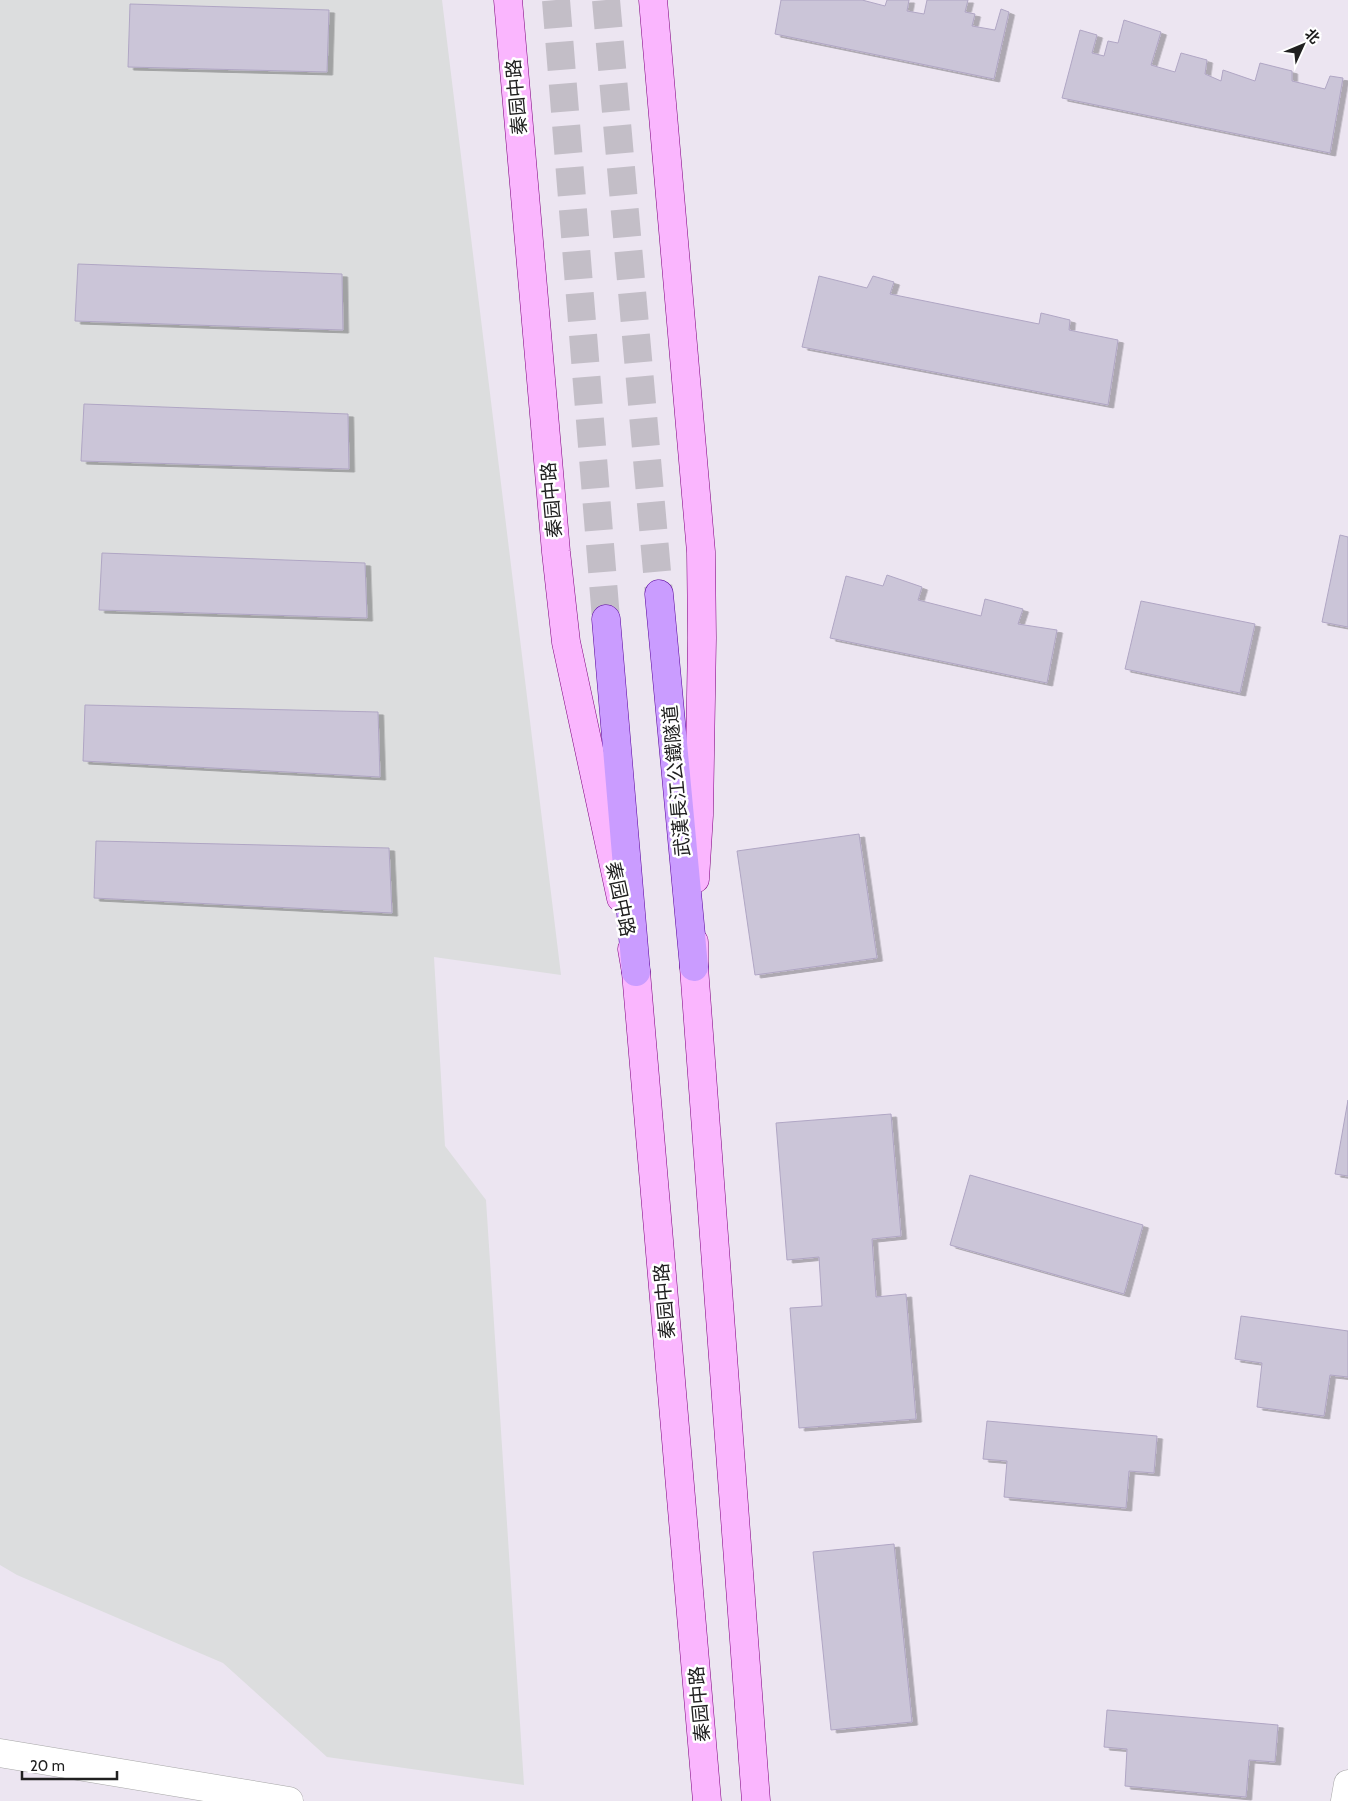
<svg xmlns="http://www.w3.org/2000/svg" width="1348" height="1801" font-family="Cabin,'Noto Sans SC',sans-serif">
<defs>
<filter id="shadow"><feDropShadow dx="5.5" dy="3" stdDeviation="0" flood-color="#0004"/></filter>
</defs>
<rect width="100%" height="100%" fill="#ece5f1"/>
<polygon fill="#dcddde" points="0,0 442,0 561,975 434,957 445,1146 486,1200 524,1785 327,1757 223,1663 17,1575 0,1565"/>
<g fill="#cbc5d8" stroke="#b0a6c4" filter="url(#shadow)">
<polygon points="781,0 862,0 885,6 887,0 909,0 907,11 924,14 927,0 968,0 965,12 975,14 972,26 995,30 1001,9 1009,12 994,79 775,34"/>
<polygon points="130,4 329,10 327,72 128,67"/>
<polygon points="1124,20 1161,32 1151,65 1175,72 1181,53 1207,60 1205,74 1221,81 1223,70 1255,81 1260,63 1292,71 1292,81 1325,89 1330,76 1343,78 1330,153 1062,98 1080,30 1097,35 1092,53 1104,56 1108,41 1118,43"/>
<polygon points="78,264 342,274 343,330 75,321"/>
<polygon points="819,276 867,288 873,276 894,282 890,294 1039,324 1041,313 1070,320 1069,330 1118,340 1108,405 802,347"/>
<polygon points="84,404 348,414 349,469 81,461"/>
<polygon points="1340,535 1348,537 1348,627 1322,622"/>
<polygon points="102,553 365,563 367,618 99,610"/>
<polygon points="887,575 922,587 918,600 981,616 985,599 1023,609 1018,624 1057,630 1047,683 830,638 846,576 883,586"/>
<polygon points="1141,601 1255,624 1240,693 1125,669"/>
<polygon points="85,705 378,712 380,777 83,761"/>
<polygon points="859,834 877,958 755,975 737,851"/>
<polygon points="96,841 389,848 392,913 94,898"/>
<polygon points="1348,1100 1348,1176 1335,1174"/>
<polygon points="891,1114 901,1236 872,1239 876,1297 906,1294 916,1419 799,1428 790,1308 822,1306 819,1257 787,1260 776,1123"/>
<polygon points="970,1175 1143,1225 1124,1294 950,1245"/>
<polygon points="1241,1316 1348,1331 1348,1377 1330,1375 1324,1416 1257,1407 1262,1363 1235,1359"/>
<polygon points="987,1421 1157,1436 1154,1473 1129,1471 1126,1508 1004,1497 1007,1461 983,1459"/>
<polygon points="894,1544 912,1722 831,1730 813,1552"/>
<polygon points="1107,1710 1278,1725 1275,1762 1249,1760 1246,1797 1125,1786 1127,1749 1104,1747"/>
</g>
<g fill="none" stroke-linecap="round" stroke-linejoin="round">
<g stroke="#c3bec7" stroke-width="28" stroke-dasharray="28 14" stroke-linecap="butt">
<polyline points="556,0 606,619"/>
<polyline points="606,0 659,594"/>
</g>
<defs>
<polyline id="minor" points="1345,1801 1348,1784"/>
<polyline id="tertiary" points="0,1753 289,1801"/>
<g id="secondary">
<polyline points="508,0 556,552 566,642 621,898"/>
<polyline points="653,0 701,552 702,638 699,815 695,879"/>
<polyline points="694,942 694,967 756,1801"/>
<polyline points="632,949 636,972 707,1801"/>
</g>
<g id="primary">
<polyline points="659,594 694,967"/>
<polyline points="606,619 636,972"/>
</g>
</defs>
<use href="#minor" stroke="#a7a7a7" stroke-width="29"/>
<use href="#tertiary" stroke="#a7a7a7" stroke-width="29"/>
<use href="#secondary" stroke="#7d007d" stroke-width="29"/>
<use href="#primary" stroke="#57009b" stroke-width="29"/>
<use href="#minor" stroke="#fff" stroke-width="28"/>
<use href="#tertiary" stroke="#fff" stroke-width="28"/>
<use href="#secondary" stroke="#fab6fe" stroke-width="28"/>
<use href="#primary" stroke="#ca9cff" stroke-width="28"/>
</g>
<g text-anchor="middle" stroke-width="5" stroke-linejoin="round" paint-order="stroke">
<g font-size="19" fill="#202020" stroke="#fff">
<text transform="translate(516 97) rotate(-95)" y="7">秦园中路</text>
<text transform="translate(551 500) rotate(-95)" y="7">秦园中路</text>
<text transform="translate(676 781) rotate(-95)" y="7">武漢長江公鐵隧道</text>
<text transform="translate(621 899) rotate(78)" y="7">秦园中路</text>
<text transform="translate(664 1301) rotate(-95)" y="7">秦园中路</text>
<text transform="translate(699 1704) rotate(-95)" y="7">秦园中路</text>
</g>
</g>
<g transform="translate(1303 45) rotate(46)" stroke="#ffffff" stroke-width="4" paint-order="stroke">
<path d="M0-4L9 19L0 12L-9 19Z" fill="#202020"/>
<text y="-8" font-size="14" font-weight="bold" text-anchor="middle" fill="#202020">北</text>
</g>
<path d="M22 1771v8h95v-8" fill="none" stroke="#202020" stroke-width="2.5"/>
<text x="30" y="1771" font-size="15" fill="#202020" stroke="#ffffff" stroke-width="4" paint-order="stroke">20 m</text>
</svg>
